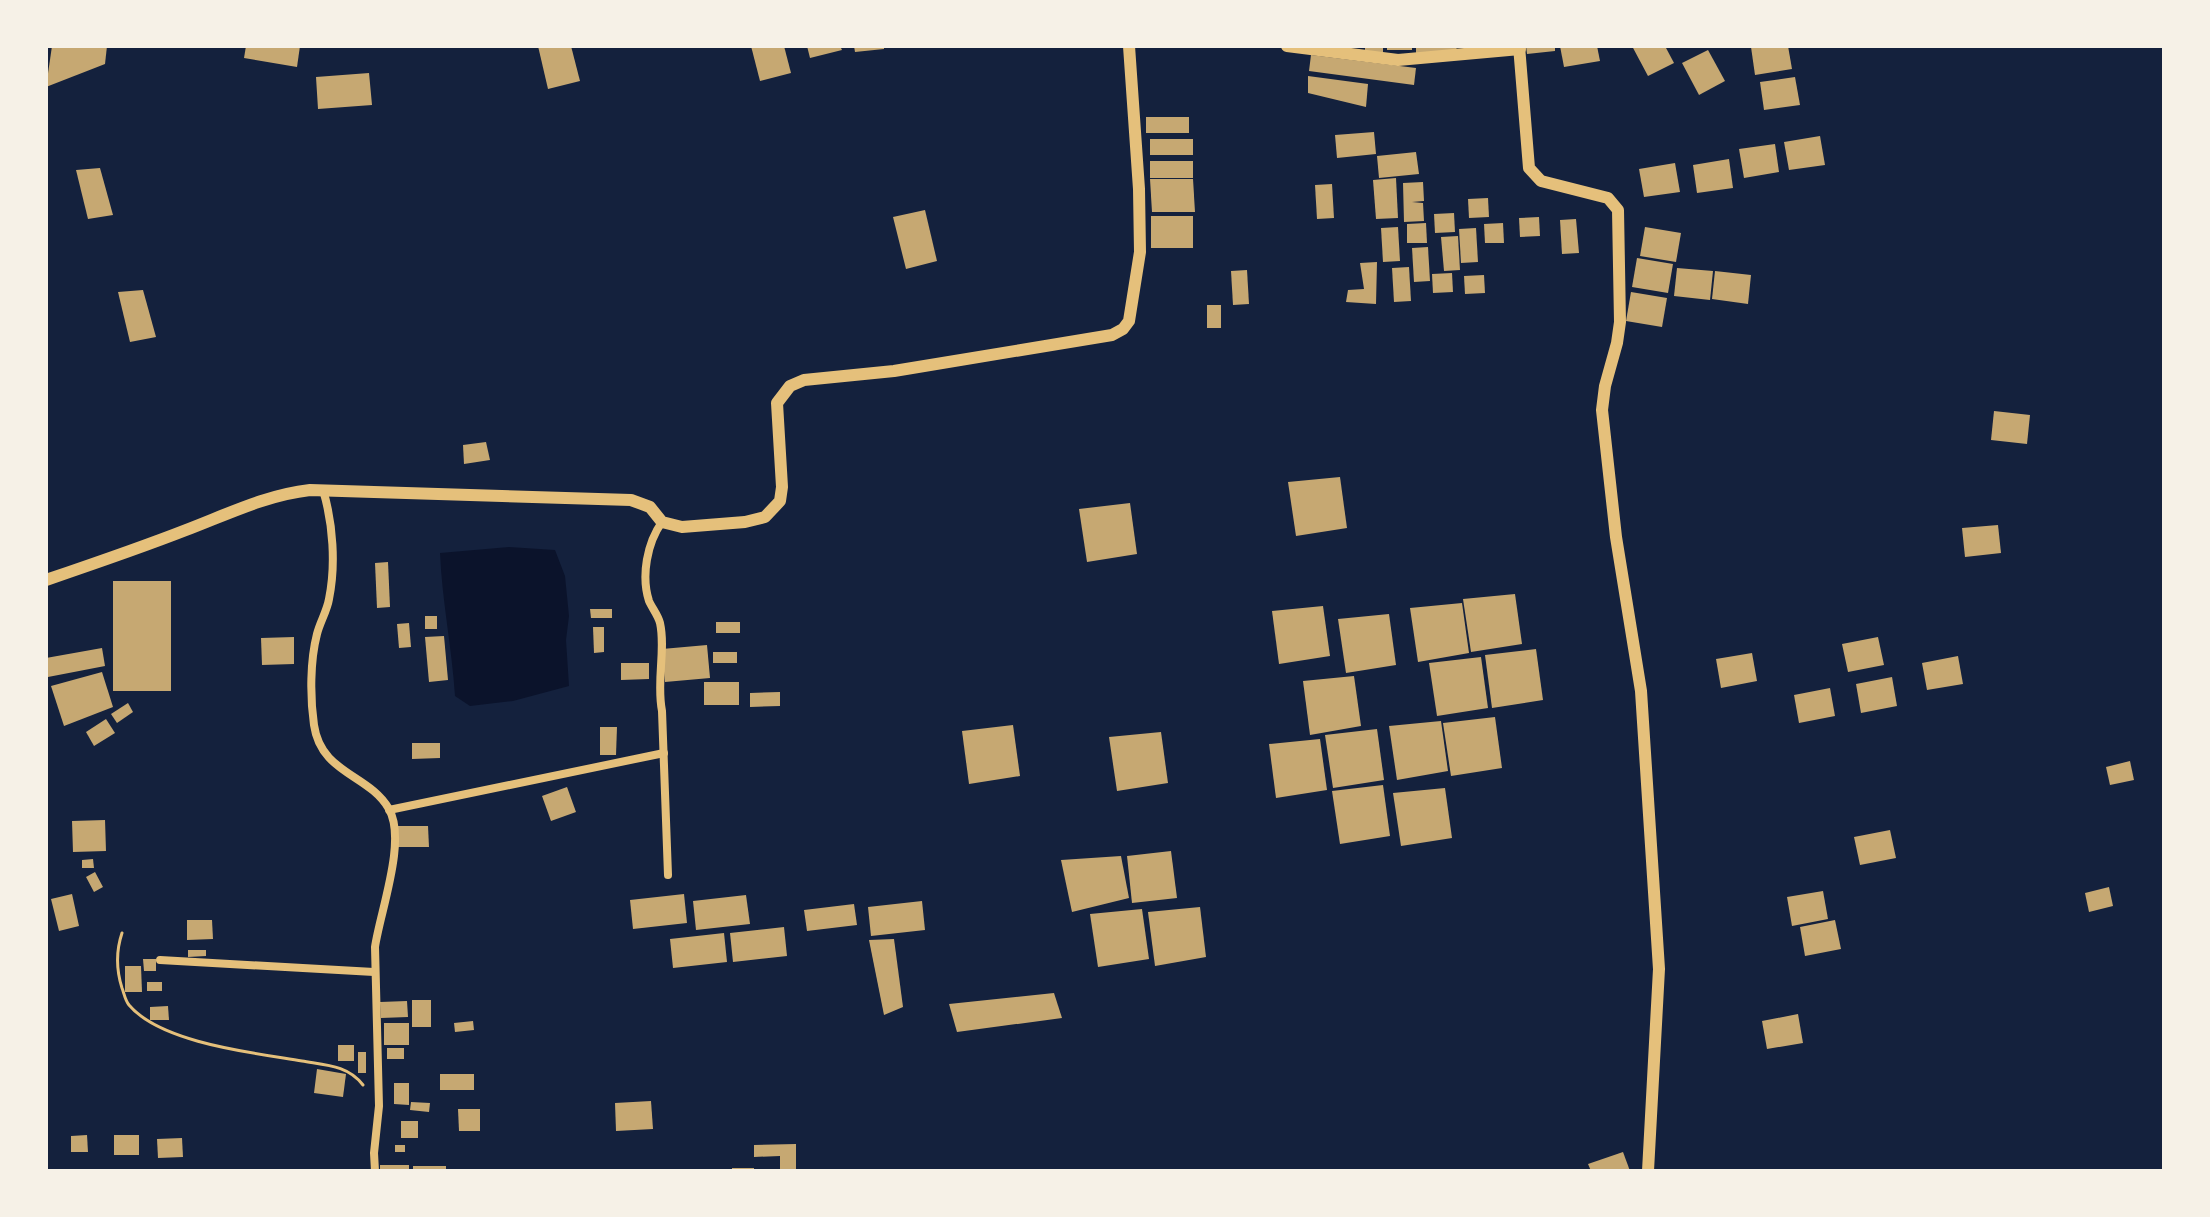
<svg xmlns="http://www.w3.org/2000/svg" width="2210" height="1217" font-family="'Alegreya Sans',sans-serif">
<rect width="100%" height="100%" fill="#14213d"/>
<path fill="#0b132b" d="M509,547L555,550L565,576L569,616L566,640L569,686L513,701L470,706L455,696C452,648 442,601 440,553Z"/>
<g fill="#c6a872">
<polygon points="52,46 107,46 105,64 46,87"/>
<polygon points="246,46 300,46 297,67 244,58"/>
<polygon points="538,46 571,46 580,81 548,89"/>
<polygon points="751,46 784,46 791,73 760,81"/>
<polygon points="807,46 840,46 842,50 810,58"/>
<polygon points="854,46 884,46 884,49 855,52"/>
<polygon points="1365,46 1383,46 1383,54 1365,53"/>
<rect x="1387" y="46" width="25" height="4"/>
<polygon points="1416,46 1456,46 1457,51 1416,54"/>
<polygon points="1526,46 1555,46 1555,51 1527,54"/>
<polygon points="1560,46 1597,46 1600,61 1564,67"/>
<polygon points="1632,46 1665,46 1674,63 1648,76"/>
<polygon points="1788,46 1792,69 1755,75 1751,47"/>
<polygon points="1708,50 1725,81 1699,95 1682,63"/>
<polygon points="1311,55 1416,68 1414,85 1309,71"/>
<polygon points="369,73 372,105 318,109 316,77"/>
<polygon points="1308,76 1368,84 1366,107 1308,93"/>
<polygon points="1795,77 1800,105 1764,110 1760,82"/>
<rect x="1146" y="117" width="43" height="16"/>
<polygon points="1374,132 1376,154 1337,158 1335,135"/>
<polygon points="1820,136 1825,165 1789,170 1784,142"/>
<rect x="1150" y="139" width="43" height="16"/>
<polygon points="1775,144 1779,172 1744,178 1739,149"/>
<polygon points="1416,152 1419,174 1379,178 1377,156"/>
<polygon points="1729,159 1733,188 1697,193 1693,165"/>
<rect x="1150" y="161" width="43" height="17"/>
<polygon points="1675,163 1680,192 1644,197 1639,169"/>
<polygon points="100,168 113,215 88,219 76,170"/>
<polygon points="1396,178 1398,218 1376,219 1373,180"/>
<polygon points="1150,179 1193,179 1195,212 1152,212"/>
<polygon points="1423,182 1424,201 1412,202 1423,203 1424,221 1404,222 1403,183"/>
<polygon points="1332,184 1334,218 1317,219 1315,185"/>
<polygon points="1488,198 1489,217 1469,218 1468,199"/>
<polygon points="925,210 937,261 906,269 893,217"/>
<polygon points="1454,213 1455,232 1435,233 1434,214"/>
<rect x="1151" y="216" width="42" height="32"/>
<polygon points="1539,217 1540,236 1520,237 1519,218"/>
<polygon points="1576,219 1579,253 1562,254 1560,220"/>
<polygon points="1426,223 1427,243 1407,243 1407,224"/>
<polygon points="1503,223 1504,243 1485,243 1484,224"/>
<polygon points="1398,227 1400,261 1383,262 1381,228"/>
<polygon points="1645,227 1681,233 1676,262 1640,256"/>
<polygon points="1476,228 1478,262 1461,263 1459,229"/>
<polygon points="1458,236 1460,270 1444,271 1441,237"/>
<polygon points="1428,247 1430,281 1414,282 1412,248"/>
<polygon points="1637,258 1673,264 1668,293 1632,287"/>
<polygon points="1377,262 1376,304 1346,302 1348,290 1364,289 1360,263"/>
<polygon points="1409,267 1411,301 1394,302 1392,268"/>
<polygon points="1677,268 1713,271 1710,300 1674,296"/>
<polygon points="1247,270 1249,304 1233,305 1231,271"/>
<polygon points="1715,271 1751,275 1748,304 1712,299"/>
<polygon points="1452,273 1453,292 1433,293 1432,274"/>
<polygon points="1484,275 1485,293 1465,294 1464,276"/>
<polygon points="143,290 156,337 130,342 118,292"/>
<polygon points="1631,292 1667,298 1662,327 1626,321"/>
<rect x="1207" y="305" width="14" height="23"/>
<polygon points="1994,411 2030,415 2027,444 1991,440"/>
<polygon points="486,442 490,460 464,464 463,445"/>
<polygon points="1340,477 1347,528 1296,536 1288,482"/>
<polygon points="1130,503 1137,554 1087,562 1079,509"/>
<polygon points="1998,525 2001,553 1965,557 1962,528"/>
<polygon points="388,562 390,607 377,608 375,563"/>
<rect x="113" y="581" width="58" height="110"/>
<polygon points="1515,594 1522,644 1471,652 1463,599"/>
<polygon points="1462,603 1469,653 1418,662 1410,608"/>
<polygon points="1323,606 1330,656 1279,664 1272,611"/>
<polygon points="590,609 612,609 612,618 591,618"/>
<polygon points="1389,614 1396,665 1346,673 1338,619"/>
<rect x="425" y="616" width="12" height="13"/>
<rect x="716" y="622" width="24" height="11"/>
<polygon points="409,623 411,647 399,648 397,624"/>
<polygon points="593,627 604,627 604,652 594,653"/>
<polygon points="444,636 448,680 429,682 425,637"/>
<polygon points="294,637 294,664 262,665 261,638"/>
<polygon points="1878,637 1884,665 1848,672 1842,644"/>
<polygon points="707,645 710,678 665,682 662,649"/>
<polygon points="102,648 105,666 48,677 46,658"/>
<polygon points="1536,649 1543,700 1492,708 1485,655"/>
<rect x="713" y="652" width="24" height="11"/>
<polygon points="1752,653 1757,681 1721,688 1716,659"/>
<polygon points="1958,656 1963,684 1927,690 1922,663"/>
<polygon points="1481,657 1488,708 1437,716 1429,663"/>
<polygon points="621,663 649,663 649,679 621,680"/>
<polygon points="102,672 113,707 64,726 51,686"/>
<polygon points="1354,676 1361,726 1310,735 1303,681"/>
<polygon points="1892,677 1897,706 1861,713 1856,684"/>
<rect x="704" y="682" width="35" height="23"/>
<polygon points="1830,688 1835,716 1799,723 1794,695"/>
<polygon points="780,692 780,706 750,707 750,693"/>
<polygon points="128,703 133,712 117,723 111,714"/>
<polygon points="1495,717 1502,768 1451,776 1443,723"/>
<polygon points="106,719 115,733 94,746 86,732"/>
<polygon points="1441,721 1448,771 1397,780 1389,726"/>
<polygon points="1013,725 1020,776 969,784 962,731"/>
<polygon points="600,727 617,727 616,755 600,755"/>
<polygon points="1377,729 1384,780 1333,788 1325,735"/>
<polygon points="1161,732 1168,783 1117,791 1109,737"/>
<polygon points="1320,739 1327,790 1276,798 1269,744"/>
<polygon points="412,743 440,743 440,758 412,759"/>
<polygon points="2130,761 2134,780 2110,785 2106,767"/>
<polygon points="1383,785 1390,836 1340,844 1332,791"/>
<polygon points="567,787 576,812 551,821 542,796"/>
<polygon points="1445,788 1452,838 1401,846 1393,793"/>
<polygon points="105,820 106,851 73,852 72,821"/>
<polygon points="395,826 428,826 429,847 395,847"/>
<polygon points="1890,830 1896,858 1860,865 1854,837"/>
<polygon points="1171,851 1177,898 1132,903 1127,856"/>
<polygon points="1121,856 1129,898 1072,912 1061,860"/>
<polygon points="93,859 94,868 82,868 82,860"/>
<polygon points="95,872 103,887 94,892 86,877"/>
<polygon points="2109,887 2113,906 2089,912 2085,893"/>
<polygon points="1823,891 1828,919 1792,926 1787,897"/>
<polygon points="72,894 79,926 59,931 51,899"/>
<polygon points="684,894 687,923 633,929 630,900"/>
<polygon points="746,895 750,924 696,930 693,901"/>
<polygon points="922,901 925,930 871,936 868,907"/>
<polygon points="854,904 857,925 807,931 804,910"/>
<polygon points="1200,907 1206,957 1155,966 1148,912"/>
<polygon points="1142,909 1149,959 1098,967 1090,914"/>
<polygon points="187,920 212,920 213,939 187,940"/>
<polygon points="1835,920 1841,949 1805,956 1800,927"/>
<polygon points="784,927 787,956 733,962 730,933"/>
<polygon points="724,933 727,962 673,968 670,939"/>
<polygon points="894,939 903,1007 884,1015 869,940"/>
<polygon points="188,950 206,950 206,956 188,957"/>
<polygon points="143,959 156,959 156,971 144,971"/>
<polygon points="125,966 141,966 142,992 125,992"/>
<rect x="147" y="982" width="15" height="9"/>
<polygon points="1054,993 1062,1018 957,1032 949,1004"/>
<rect x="412" y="1000" width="19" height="27"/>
<polygon points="407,1001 408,1017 381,1018 380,1002"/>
<polygon points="168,1006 169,1020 150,1020 150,1007"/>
<polygon points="1798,1014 1803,1043 1767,1049 1762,1021"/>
<polygon points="473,1021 474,1030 455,1032 454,1023"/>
<rect x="384" y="1023" width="25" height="22"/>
<rect x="338" y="1045" width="16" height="16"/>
<rect x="387" y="1048" width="17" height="11"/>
<rect x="358" y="1052" width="8" height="21"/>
<polygon points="317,1069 346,1074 343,1097 314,1093"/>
<rect x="440" y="1074" width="34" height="16"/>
<polygon points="394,1083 409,1083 409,1105 394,1104"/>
<polygon points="651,1101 653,1129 616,1131 615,1103"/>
<polygon points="411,1102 430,1103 429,1112 410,1110"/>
<polygon points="458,1109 480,1109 480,1131 459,1131"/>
<rect x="401" y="1121" width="17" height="17"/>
<polygon points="87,1135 88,1152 71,1152 71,1136"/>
<rect x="114" y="1135" width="25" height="20"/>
<polygon points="182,1138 183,1157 158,1158 157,1139"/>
<polygon points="796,1144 796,1171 780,1171 780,1156 754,1157 754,1145"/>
<rect x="395" y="1145" width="10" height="7"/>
<polygon points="1623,1152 1630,1171 1591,1171 1588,1164"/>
<rect x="380" y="1165" width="29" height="6"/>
<rect x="413" y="1166" width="33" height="5"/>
<rect x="732" y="1168" width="22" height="3"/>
</g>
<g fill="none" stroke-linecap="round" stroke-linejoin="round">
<path stroke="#e5c07b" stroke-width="3" d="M122,933C116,951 116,969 122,988C124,993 125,1000 129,1005C161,1043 254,1053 302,1061C325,1065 348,1065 363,1085"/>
<g stroke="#e5c07b" stroke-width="8">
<path d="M323,490C333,523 336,565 329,599C327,611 320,622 317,634C310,661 310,697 314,725C321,774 369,774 389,809C407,841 380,912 375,947L379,1106L374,1153L375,1171"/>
<path d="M662,522C647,543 641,576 649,601C652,608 658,615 660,623C666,650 656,681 662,711L668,875"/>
<polyline points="389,810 664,753"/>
<polyline points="160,960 374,972"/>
</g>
<g stroke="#e5c07b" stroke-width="12">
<polyline points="1287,46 1398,60 1520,49"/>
<polyline points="1519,46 1529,168 1541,181 1608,198 1618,210 1620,322 1617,343 1605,386 1602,410 1616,537 1641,691 1659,969 1648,1171"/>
<path d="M46,580C93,564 140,548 186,530C228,514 266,495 310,490L631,500L650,507L662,522L682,527L745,522L765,517L780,501L782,487L777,403L790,386L804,380L894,371L1112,335L1123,329L1129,321L1140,252L1139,189L1129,46"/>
</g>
</g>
<rect width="2210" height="1217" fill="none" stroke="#f6f1e7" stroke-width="96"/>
</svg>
